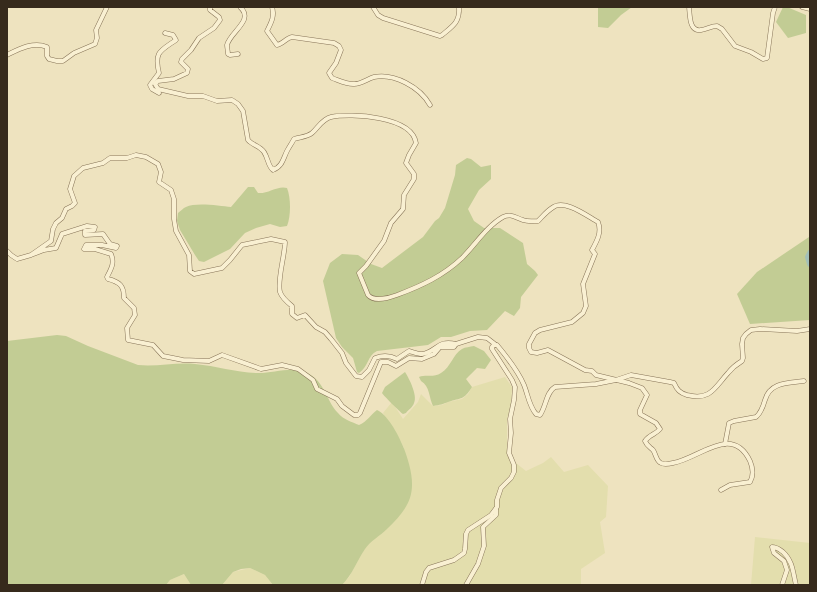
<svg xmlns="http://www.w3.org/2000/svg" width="817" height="592" font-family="Lora,serif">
<rect width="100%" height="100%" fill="#eee3bf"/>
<g fill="#e3dead">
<polygon points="505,377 512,387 511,406 507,419 507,456 526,471 543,463 551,457 564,472 588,465 608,486 606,517 600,522 605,553 581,569 581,585 342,585 349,577 365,548 404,448 400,440 383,413 392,402 403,419 418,402 421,394 433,406 442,405 448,402 462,399 468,394 472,387"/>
<polygon points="755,537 810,543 810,585 751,585"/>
<polygon points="250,568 265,575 273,585 222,585 233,572"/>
<polygon points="184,574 191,585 166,585 170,580"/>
</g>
<g fill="#c2cc94">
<polygon points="598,7 632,7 621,15 608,28 598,27"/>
<polygon points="783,7 787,7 806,15 806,33 788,38 776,22"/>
<path d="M467,158L471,159L481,167L491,165V179L479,190L468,209L474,221L484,228H500L523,243L527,264L535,271L538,275L521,297L520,308L514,316L505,311L487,330L470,331L451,337H441L428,345L377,351C367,356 369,366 359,373L357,372L353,358L342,347L336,338L323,281L330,263L342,254L358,255L371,264L382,268L423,237L435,221L439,218L445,208L455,175L456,165Z"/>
<path d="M248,187H254L258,193C268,194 278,185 287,188C291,198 291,216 287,226L280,227L270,224L256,228L245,233L230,249L204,262L199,261L195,255L180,230L177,221L178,213C181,211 183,208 186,207C196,202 220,206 231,207Z"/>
<polygon points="809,237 810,237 810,320 750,324 737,294 757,272"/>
<path d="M57,335L66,336L88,346L138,365C157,367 176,362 195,364C217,366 237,373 259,373C272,373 289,367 302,371C325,378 324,398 338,413C344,420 352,422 359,425C368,421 370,415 377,410C387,414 398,434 402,444C405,450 407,457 409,464C417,494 409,508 387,529C380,536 370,541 365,549C357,561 352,575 342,585H273L265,575L250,568L241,569L233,572L222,585H191L184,574L170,580L166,585H7V341Z"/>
<path d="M474,346L484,351L491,360L485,369L477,368L466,379L472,387C463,401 462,397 448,402C443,404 440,405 433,406C429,398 430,386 421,381L419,377C426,374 434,378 441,373C451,367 453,354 462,349C465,347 470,347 474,346Z"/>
<path d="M405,372C409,378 418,396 414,403C413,407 408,410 406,413L403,414C400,412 384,396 382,393L385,387Z"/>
</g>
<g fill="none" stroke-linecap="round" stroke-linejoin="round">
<polyline stroke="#a3c0b9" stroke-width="6" points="810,253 808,257 810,264"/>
<defs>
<g id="minor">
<path d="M210,7V10L219,17L220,20L214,28L199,38L191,50L182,59L181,62L188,69L187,73L174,79L158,81L155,84L158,89L188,96H203L217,101L232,100L238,104L243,111L248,140C252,145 260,146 264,152C268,158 268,166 273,170C282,167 283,159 287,151C289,147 292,143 294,139C300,137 307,137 312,133C318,128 322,119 331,117C351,113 412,116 416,143L409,155L406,163L414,174V179L404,195L403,209L391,223L384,241L366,266L359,273L368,295C374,302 389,298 397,295C421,286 443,276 462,258C475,245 487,226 503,217C511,213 516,218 523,220C528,222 533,221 538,221C542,217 547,211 552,208C564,198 587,216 598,222C602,232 597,241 592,250L595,254L583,284L586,306L583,313L572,322L540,330L535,333L529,344V348L531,352L537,353L548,350L585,370L592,371L596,375L629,383L642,388L647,395L640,410V414L656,423L660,429C656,434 649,435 645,441C647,446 650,447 653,450C656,454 656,461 661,463C664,465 669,464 673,463C699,459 732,423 750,461C753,468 754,475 750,482L730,485L721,490"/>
<path d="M272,7C275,16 271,23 267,31L277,45C283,44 286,38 292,37L334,43L339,46L341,50L336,63L329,73L332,78C338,80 346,84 353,84C360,85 367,79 374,77C394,73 420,87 430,105"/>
<path d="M373,7L378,15L383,18L440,36L442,35C453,26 460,22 459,7"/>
<path d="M689,7C690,15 689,32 701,30C707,29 711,26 717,26L722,29L735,46L751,52L763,59L767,58L773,13L775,7"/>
<polyline points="802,7 810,9"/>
<path d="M238,54L230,55L228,54C228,52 227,47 227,45C230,32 255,20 240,7"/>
<path d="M7,55C19,49 34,41 47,47V56L49,59L57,61H63L74,53L95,44L97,38L96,30L107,7"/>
<path d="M158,89L159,93L152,89L150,85L159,73C154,52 160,51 176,40L173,35L165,33"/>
<path d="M7,251L11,255L17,259L31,255L44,250L56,248L62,234L87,226L95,227L94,230L85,231V235L103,234L110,244L117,246L116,248L102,245H86L84,249H95L111,254C115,263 111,269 107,277L108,279C120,282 124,286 124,298L134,308L135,315L127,328L128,340L153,345L163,356L183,360L209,361L222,355L261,369L282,365L298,369L313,380L317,389L337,399L342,406L354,415H358L360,413L381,362H388L396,366L409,358L422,359L434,354L440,347H454L456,344C437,339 437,352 422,354C418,354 413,352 409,351L397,359C389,355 383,355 375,358L369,370L362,377L356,376L346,363L342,353L331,339L325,332L316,327L305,315L297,318L292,314V306C287,302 282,298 280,292C277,280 285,255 285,242L271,239L242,245L230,260L222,268L194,274L190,271L189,255L176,231L174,219V199L171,190L159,182L161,172L158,164L146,157L136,155L127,158H110L103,163L83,168L74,176L70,189L75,203L72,206L66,209L62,218L56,223L53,229L51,241L31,255"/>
<polyline points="456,344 478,337 487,338 496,345"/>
<path d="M725,444L729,423L734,421L756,417C761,413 763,407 765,400C770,382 788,383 804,381"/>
<path d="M422,585L426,572L429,568L454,560L464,553L465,549L466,534L468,530L491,515L497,507V500L501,488L511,478L514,472V465L509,453L511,433L510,419L514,400L515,387L512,380L492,349V347L494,345H497C507,357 518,371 524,385C528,395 529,406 536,414L540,415C546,407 546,392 555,387L596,384L616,380L631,375L670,382L674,383C677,390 680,393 687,395C711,401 715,387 728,373C732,368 737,364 742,361L743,358L742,344L743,338L746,334L751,330L760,329L797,331L810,329"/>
<polyline points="466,585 478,564 484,546 483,527 496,515 496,509"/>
<path d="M782,585L787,570L784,561L774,553L772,547C777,547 779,549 783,552C793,561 793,573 796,585"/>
</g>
</defs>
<use href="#minor" stroke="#877458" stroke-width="5"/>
<use href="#minor" stroke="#f9f0d2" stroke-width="4"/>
</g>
<rect width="817" height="592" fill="none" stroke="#362a1c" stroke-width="16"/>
</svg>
